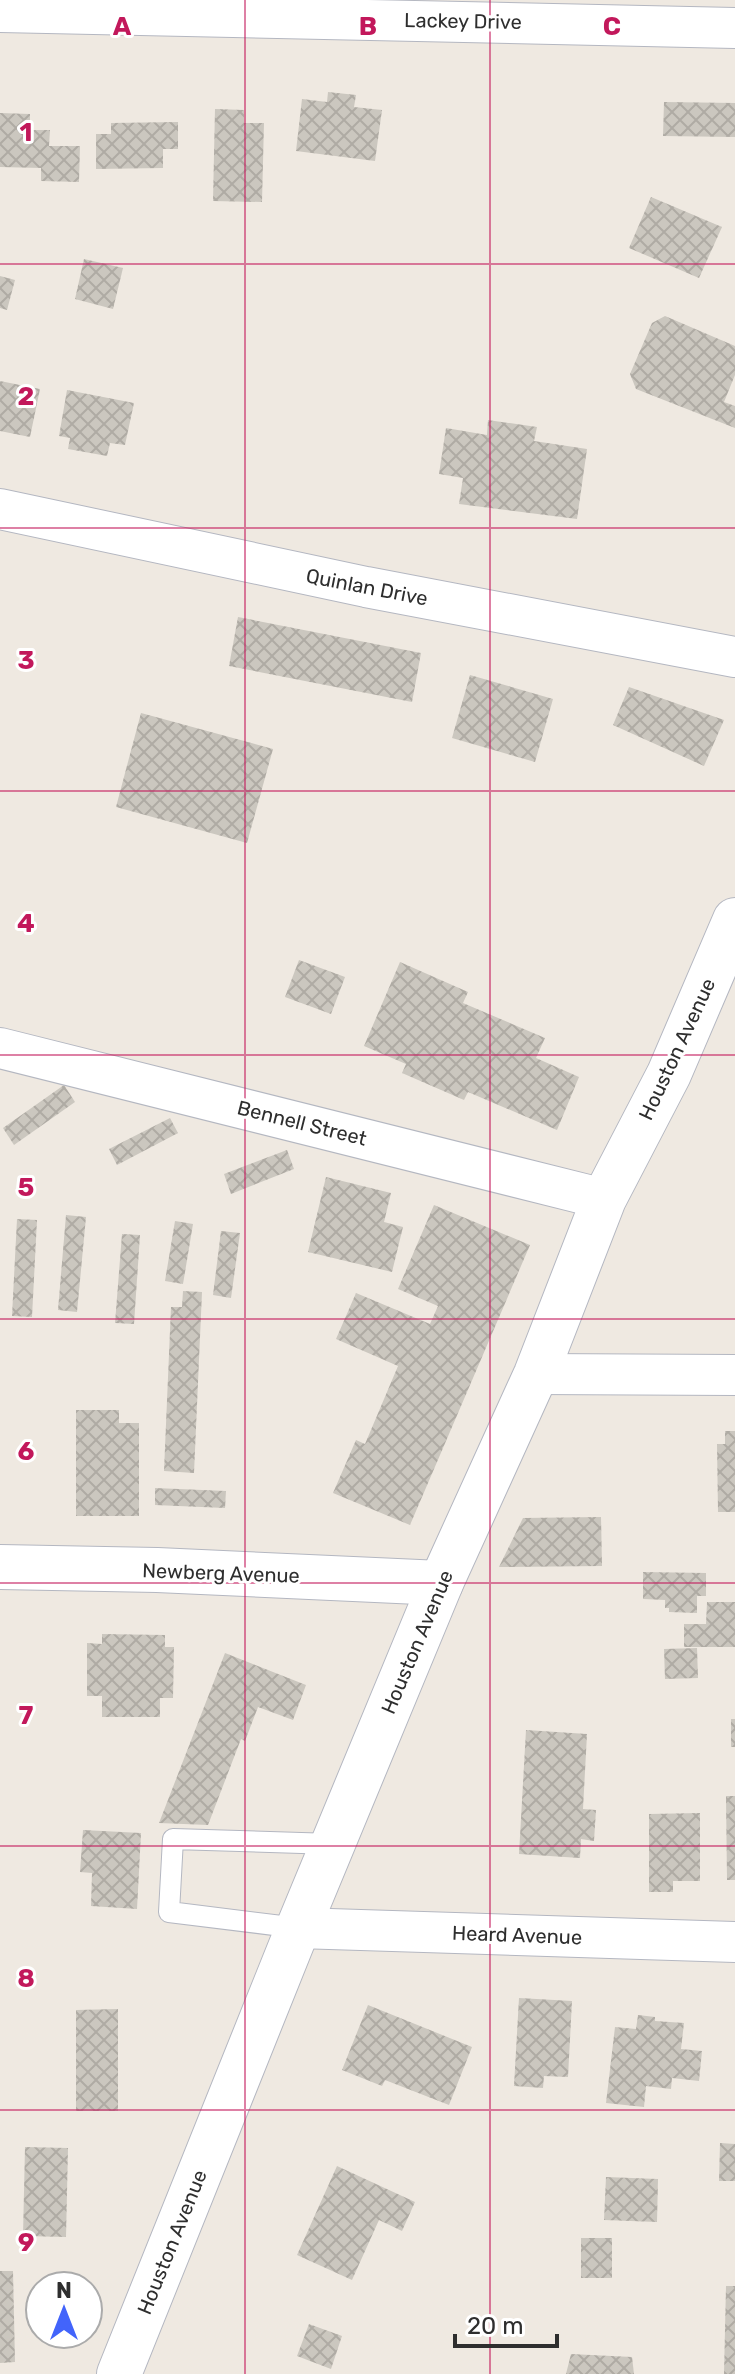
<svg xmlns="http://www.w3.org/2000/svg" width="735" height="2374" font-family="Rubik,sans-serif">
<defs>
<pattern id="building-cross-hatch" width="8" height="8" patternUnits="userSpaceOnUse" patternTransform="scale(2)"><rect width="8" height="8" fill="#cbc7bf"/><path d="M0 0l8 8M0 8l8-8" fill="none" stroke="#afaba4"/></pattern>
</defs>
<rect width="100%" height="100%" fill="#efe9e1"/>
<g fill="url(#building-cross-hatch)">
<polygon points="328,92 356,95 354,107 382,110 375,161 296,151 302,99 327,102"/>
<polygon points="664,102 735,103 735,137 663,136"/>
<polygon points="215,109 244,110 244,123 264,123 262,202 213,201"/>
<polygon points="0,113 30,114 30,130 50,130 49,146 80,146 79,182 41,181 41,168 0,167"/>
<polygon points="178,122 178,149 163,149 163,168 96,169 96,134 111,134 111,123"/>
<polygon points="651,197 722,227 699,278 629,248"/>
<polygon points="84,259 123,268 113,309 75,299"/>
<polygon points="0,276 15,280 7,310 0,308"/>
<polygon points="665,316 735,346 735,375 724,402 735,406 735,428 636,389 630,374 652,323"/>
<polygon points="0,381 40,389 30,437 0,431"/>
<polygon points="67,390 134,403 125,445 110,443 107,456 68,449 70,438 59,436"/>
<polygon points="488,420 537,427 534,441 587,449 577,519 459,504 463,478 439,474 446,428 487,435"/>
<polygon points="238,617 421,653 412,702 229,666"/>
<polygon points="470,675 553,699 535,762 452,738"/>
<polygon points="629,687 724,720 704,766 613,725"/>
<polygon points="141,713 273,749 247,843 116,807"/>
<polygon points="299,960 345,977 331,1014 285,997"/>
<polygon points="400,962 468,992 463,1003 545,1038 536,1058 579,1077 557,1130 468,1092 464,1100 402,1073 406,1064 364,1046"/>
<polygon points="64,1085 75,1102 14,1145 3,1128"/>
<polygon points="170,1118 178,1133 117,1165 109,1149"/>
<polygon points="287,1150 294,1169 231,1194 224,1174"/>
<polygon points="326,1177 391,1193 384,1222 403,1227 392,1272 308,1252"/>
<polygon points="434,1205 530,1245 410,1525 333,1493 356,1440 365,1444 398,1366 336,1339 356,1293 430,1324 438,1306 398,1289"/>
<polygon points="66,1215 86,1217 77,1312 58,1310"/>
<polygon points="17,1219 37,1220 32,1317 12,1316"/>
<polygon points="175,1221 193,1224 183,1284 165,1281"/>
<polygon points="221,1231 240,1233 231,1298 213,1295"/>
<polygon points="122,1234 140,1235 134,1324 115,1323"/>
<polygon points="183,1291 202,1292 194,1473 164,1471 171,1307 182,1307"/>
<polygon points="76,1410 119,1410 119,1423 139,1423 139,1516 76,1516"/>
<polygon points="725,1431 735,1431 735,1512 718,1512 717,1444 725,1444"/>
<polygon points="155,1488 226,1491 225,1508 155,1505"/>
<polygon points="601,1517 602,1566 499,1567 523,1518"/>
<polygon points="643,1572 706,1573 706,1596 697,1596 697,1613 669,1612 669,1608 665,1608 665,1600 643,1599"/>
<polygon points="707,1602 735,1602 735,1647 684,1647 684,1624 706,1624"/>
<polygon points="102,1634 165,1635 165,1647 174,1647 173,1698 160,1698 160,1717 102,1717 102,1696 87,1696 87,1643 102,1644"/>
<polygon points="697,1648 698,1678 665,1679 664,1649"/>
<polygon points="225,1653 306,1685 293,1720 258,1707 245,1741 241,1739 208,1825 159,1823"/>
<rect x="731" y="1719" width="4" height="28"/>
<polygon points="526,1730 587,1734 583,1809 596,1810 594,1841 581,1839 580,1858 519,1854"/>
<polygon points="726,1796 735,1796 735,1880 727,1880"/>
<polygon points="700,1813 700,1881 673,1881 673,1892 649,1892 649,1814"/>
<polygon points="83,1830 141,1833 137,1909 91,1906 92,1873 80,1872"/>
<polygon points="519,1998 572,2001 568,2077 544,2076 543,2088 514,2086"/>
<polygon points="368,2005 472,2047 449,2105 385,2080 382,2086 342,2070"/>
<polygon points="118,2009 118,2111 76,2111 76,2010"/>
<polygon points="638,2015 655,2017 655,2021 684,2023 681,2049 702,2051 699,2081 672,2078 671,2089 646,2086 644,2107 606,2103 615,2027 636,2029"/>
<polygon points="720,2143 735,2144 735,2181 719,2181"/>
<polygon points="25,2147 68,2148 66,2237 23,2236"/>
<polygon points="337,2166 415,2202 402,2231 379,2220 352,2280 297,2255"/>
<polygon points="606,2177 658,2179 657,2222 604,2220"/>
<rect x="581" y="2238" width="31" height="40"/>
<polygon points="0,2271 13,2271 15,2362 0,2363"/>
<polygon points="726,2286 735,2286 735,2374 724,2374"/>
<polygon points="309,2324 342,2336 331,2369 297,2356"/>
<polygon points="571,2354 632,2357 634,2374 566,2374"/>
</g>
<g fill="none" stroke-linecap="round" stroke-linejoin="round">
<defs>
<polyline id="service" points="298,1928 169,1912 173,1839 333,1844"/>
<g id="minor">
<polyline points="0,12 735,28"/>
<polyline points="0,509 366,587 735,657"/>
<polyline points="0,1048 604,1199"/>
<polyline points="536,1374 735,1375"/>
<polyline points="298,1928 735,1942"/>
</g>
<g id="tertiary">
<polyline points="0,1567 157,1570 441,1583"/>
<polyline points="119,2374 298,1928 441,1583 536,1374 604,1199 669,1074 735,920"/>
</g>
</defs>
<use href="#service" stroke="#b4b7c1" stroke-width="22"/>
<use href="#minor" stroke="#b4b7c1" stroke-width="42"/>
<use href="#tertiary" stroke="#b4b7c1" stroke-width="46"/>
<use href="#service" stroke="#fff" stroke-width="20"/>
<use href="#minor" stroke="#fff" stroke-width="40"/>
<use href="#tertiary" stroke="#fff" stroke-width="44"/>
</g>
<path fill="none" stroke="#c2185b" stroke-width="2" stroke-opacity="0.55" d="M245,0V2374M490,0V2374M0,264H735M0,528H735M0,791H735M0,1055H735M0,1319H735M0,1583H735M0,1846H735M0,2110H735"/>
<g text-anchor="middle" stroke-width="6" stroke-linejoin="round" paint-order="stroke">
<g font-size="20" fill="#2e2e2e" stroke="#fff">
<text transform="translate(463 21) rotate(1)" y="7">Lackey Drive</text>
<text transform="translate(367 587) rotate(11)" y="7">Quinlan Drive</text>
<text transform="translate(677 1049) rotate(-65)" y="7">Houston Avenue</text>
<text transform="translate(302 1123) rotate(14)" y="7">Bennell Street</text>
<text transform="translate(221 1573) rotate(2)" y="7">Newberg Avenue</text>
<text transform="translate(417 1642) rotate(-67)" y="7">Houston Avenue</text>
<text transform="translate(517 1935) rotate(2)" y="7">Heard Avenue</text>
<text transform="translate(172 2242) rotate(-68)" y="7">Houston Avenue</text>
</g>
</g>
<g font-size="26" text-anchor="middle" font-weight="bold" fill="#c2185b" stroke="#fff" stroke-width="6" stroke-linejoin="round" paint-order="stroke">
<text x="122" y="35">A</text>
<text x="368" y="35">B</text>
<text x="612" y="35">C</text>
<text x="26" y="141">1</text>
<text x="26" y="405">2</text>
<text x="26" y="669">3</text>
<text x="26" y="932">4</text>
<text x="26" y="1196">5</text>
<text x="26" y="1460">6</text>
<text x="26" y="1724">7</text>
<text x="26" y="1987">8</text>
<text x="26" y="2251">9</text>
</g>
<g transform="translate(64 2310)"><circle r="38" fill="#ffffff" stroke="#ababab" stroke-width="2"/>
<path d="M0-6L14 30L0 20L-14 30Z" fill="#4264fb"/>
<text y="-12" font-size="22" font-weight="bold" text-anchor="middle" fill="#2e2e2e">N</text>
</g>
<path d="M455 2334v12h102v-12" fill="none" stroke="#2e2e2e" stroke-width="4"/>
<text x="467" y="2334" font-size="24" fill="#2e2e2e" stroke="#ffffff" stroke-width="6" paint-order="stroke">20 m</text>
</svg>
